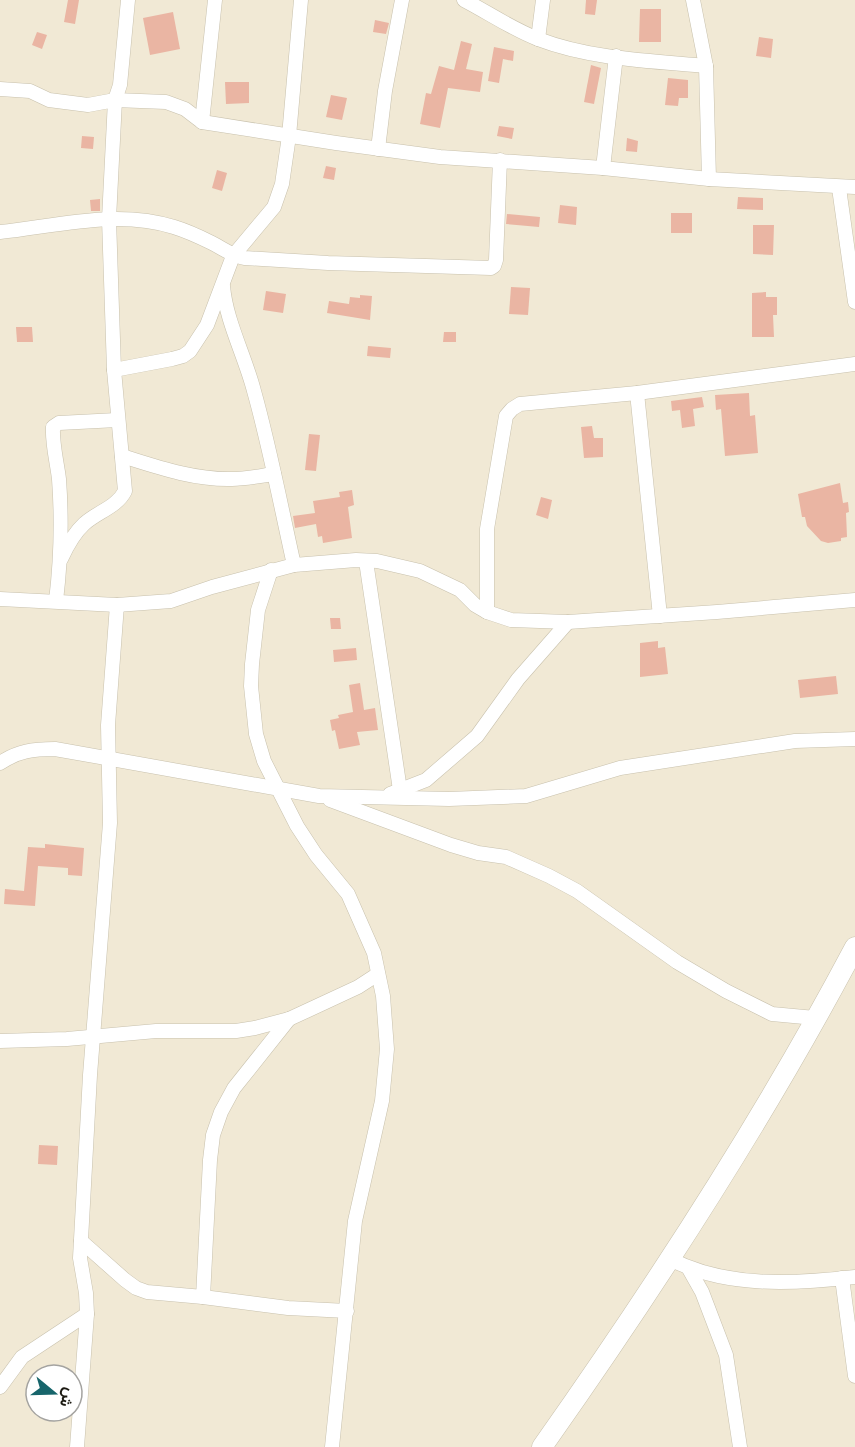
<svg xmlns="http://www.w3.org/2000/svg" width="855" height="1447" font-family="Jost,Vazirmatn,sans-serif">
<rect width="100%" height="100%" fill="#f1e9d5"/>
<g fill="#eab5a3">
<polygon points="68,0 79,0 75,24 64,22"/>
<polygon points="586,0 597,0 595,15 585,14"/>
<polygon points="640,9 661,9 661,42 639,42"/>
<polygon points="173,12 180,49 150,55 143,18"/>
<polygon points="375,20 389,23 386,34 373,32"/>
<polygon points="37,32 47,35 42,49 32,45"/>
<polygon points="759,37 773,39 771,58 756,56"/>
<polygon points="461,41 472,44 466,69 483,72 480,92 448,88 440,128 420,124 426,93 431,94 439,66 454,70"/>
<polygon points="494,47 514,51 513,61 503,59 499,83 488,81"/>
<polygon points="591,65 601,68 594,104 584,102"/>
<polygon points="668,78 688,80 688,98 679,98 678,106 665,105"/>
<polygon points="225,82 249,82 249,103 226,104"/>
<polygon points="331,95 347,98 342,120 326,117"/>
<polygon points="499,126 514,128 512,139 497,136"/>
<polygon points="82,136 94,137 93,149 81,148"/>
<polygon points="627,138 638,141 637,152 626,151"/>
<polygon points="326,166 336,168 334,180 323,178"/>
<polygon points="217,170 227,173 222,191 212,188"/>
<polygon points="738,197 763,198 763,210 737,209"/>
<polygon points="100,199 100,211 91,211 90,200"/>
<polygon points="560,205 577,207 576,225 558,223"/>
<rect x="671" y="213" width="21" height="20"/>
<polygon points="507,214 540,217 539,227 506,224"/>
<polygon points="753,225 774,225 773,255 753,254"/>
<polygon points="511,287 530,288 528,315 509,314"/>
<polygon points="266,291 286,294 283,313 263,310"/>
<polygon points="766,292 766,297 777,297 777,315 773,315 774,337 752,337 752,293"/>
<polygon points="360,295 372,296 370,320 327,313 329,301 349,304 350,297 360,298"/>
<polygon points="16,327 32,327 33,342 17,342"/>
<polygon points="444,332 456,332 456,342 443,342"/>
<polygon points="368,346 391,348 390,358 367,356"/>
<polygon points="749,393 750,416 755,415 758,453 725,456 721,409 716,410 715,395"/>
<polygon points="702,397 704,407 693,409 695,426 682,428 680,410 672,411 671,401"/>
<polygon points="592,426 594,438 603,438 603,457 584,458 581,427"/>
<polygon points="309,434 320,435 316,471 305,470"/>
<polygon points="840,483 843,503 848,502 849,512 846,513 847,537 841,538 841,541 828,543 821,541 807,526 805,517 802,517 798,494"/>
<polygon points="352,490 354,505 348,507 352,538 323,543 322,536 318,537 316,524 295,528 293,516 315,513 313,501 340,497 339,492"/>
<polygon points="541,497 552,500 548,519 536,515"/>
<polygon points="330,618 340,618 341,629 331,629"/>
<polygon points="658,641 658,648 665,647 668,674 640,677 640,643"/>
<polygon points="356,648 357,660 334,662 333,650"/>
<polygon points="836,676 838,694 800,698 798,680"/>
<polygon points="360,683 364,710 375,708 378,730 357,732 360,745 339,749 335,730 332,731 330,720 339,718 338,715 353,712 349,685"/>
<polygon points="45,844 84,848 82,876 68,875 68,868 38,866 35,906 4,904 5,889 24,891 28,847 45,848"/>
<polygon points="39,1145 58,1146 57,1165 38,1164"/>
</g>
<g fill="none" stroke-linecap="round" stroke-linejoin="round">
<defs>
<g id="street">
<path d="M464,0C489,13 512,29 538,39C590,59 651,61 706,66"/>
<polyline points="693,0 706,66 709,179"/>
<polyline points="538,39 543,0"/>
<polyline points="0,89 30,91 49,100 88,105 115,100 166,102 185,109 202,122 336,143 440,157 603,168 709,179 855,187"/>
<polyline points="202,122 215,0"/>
<polyline points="378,149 385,91 402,0"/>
<polyline points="603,168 616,56"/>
<polyline points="839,188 855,302"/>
<path d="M0,232C57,226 117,209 174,227C187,231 200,237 212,243C224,249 232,256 245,258L328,263L491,268L494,266L496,260L500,160"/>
<path d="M223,286C226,321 245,356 254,391C270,448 281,507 294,565"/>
<polyline points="114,370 172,359 183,356 190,351 207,325 233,256 274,207 282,184 289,136 301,0"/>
<polyline points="637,393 660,616"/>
<path d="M122,456C157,467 194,480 232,479C246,479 260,476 274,474"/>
<path d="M61,559C67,546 74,533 84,524C97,512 117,507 125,491L114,370L109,219L115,100L120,85L128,0"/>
<polyline points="366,561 400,790"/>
<polyline points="271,570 258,610 252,664 251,686 256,734 264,761 297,826 316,855 348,894 374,953 383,996 387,1049 382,1101 355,1221 332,1447"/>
<polyline points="0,599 117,605 171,601 212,587 294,565 356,560 377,561 420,571 460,590 475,605 487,612 511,620 568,622 717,612 855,600"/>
<path d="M56,601C61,560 62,520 59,479C57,462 52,444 53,427L59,423L117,420"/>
<polyline points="487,612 487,529 506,416 512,409 520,404 637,393 855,364"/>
<path d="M0,763C18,751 33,749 55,749L319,796L449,799L526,796L620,768L795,741L855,739"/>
<polyline points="390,794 426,780 477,736 518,679 568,622"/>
<polyline points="330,800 451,845 478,853 506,857 549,876 577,891 677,962 726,991 772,1014 815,1018"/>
<polyline points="0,1041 67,1039 156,1031 236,1031 255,1028 289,1019 358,987 378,974"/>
<polyline points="81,1241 125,1280 136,1288 147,1292 203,1297 288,1308 347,1311"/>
<path d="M670,1259C726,1288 794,1284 855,1277"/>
<polyline points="689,1269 702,1292 726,1355 740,1447"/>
<polyline points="842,1278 855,1376"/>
<polyline points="203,1297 210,1160 213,1135 221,1112 234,1088 289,1019"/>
<polyline points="0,1387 22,1357 87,1314"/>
<polyline points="77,1447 87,1314 86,1293 80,1258 90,1075 110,823 108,725 117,605"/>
</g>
<path id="secondary" d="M542,1447C655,1287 763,1121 855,947"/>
</defs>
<use href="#street" stroke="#c8c1ad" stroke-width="15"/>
<use href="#secondary" stroke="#c8c1ad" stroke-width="21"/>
<use href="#street" stroke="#fff" stroke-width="14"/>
<use href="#secondary" stroke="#fff" stroke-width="20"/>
</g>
<g transform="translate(54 1393) rotate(109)"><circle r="28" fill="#ffffff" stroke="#a4a3a0" stroke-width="1.5"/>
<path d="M0-4.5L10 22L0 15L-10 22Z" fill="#17656b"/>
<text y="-9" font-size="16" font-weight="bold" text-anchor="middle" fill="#1c1a12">ش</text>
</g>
</svg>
